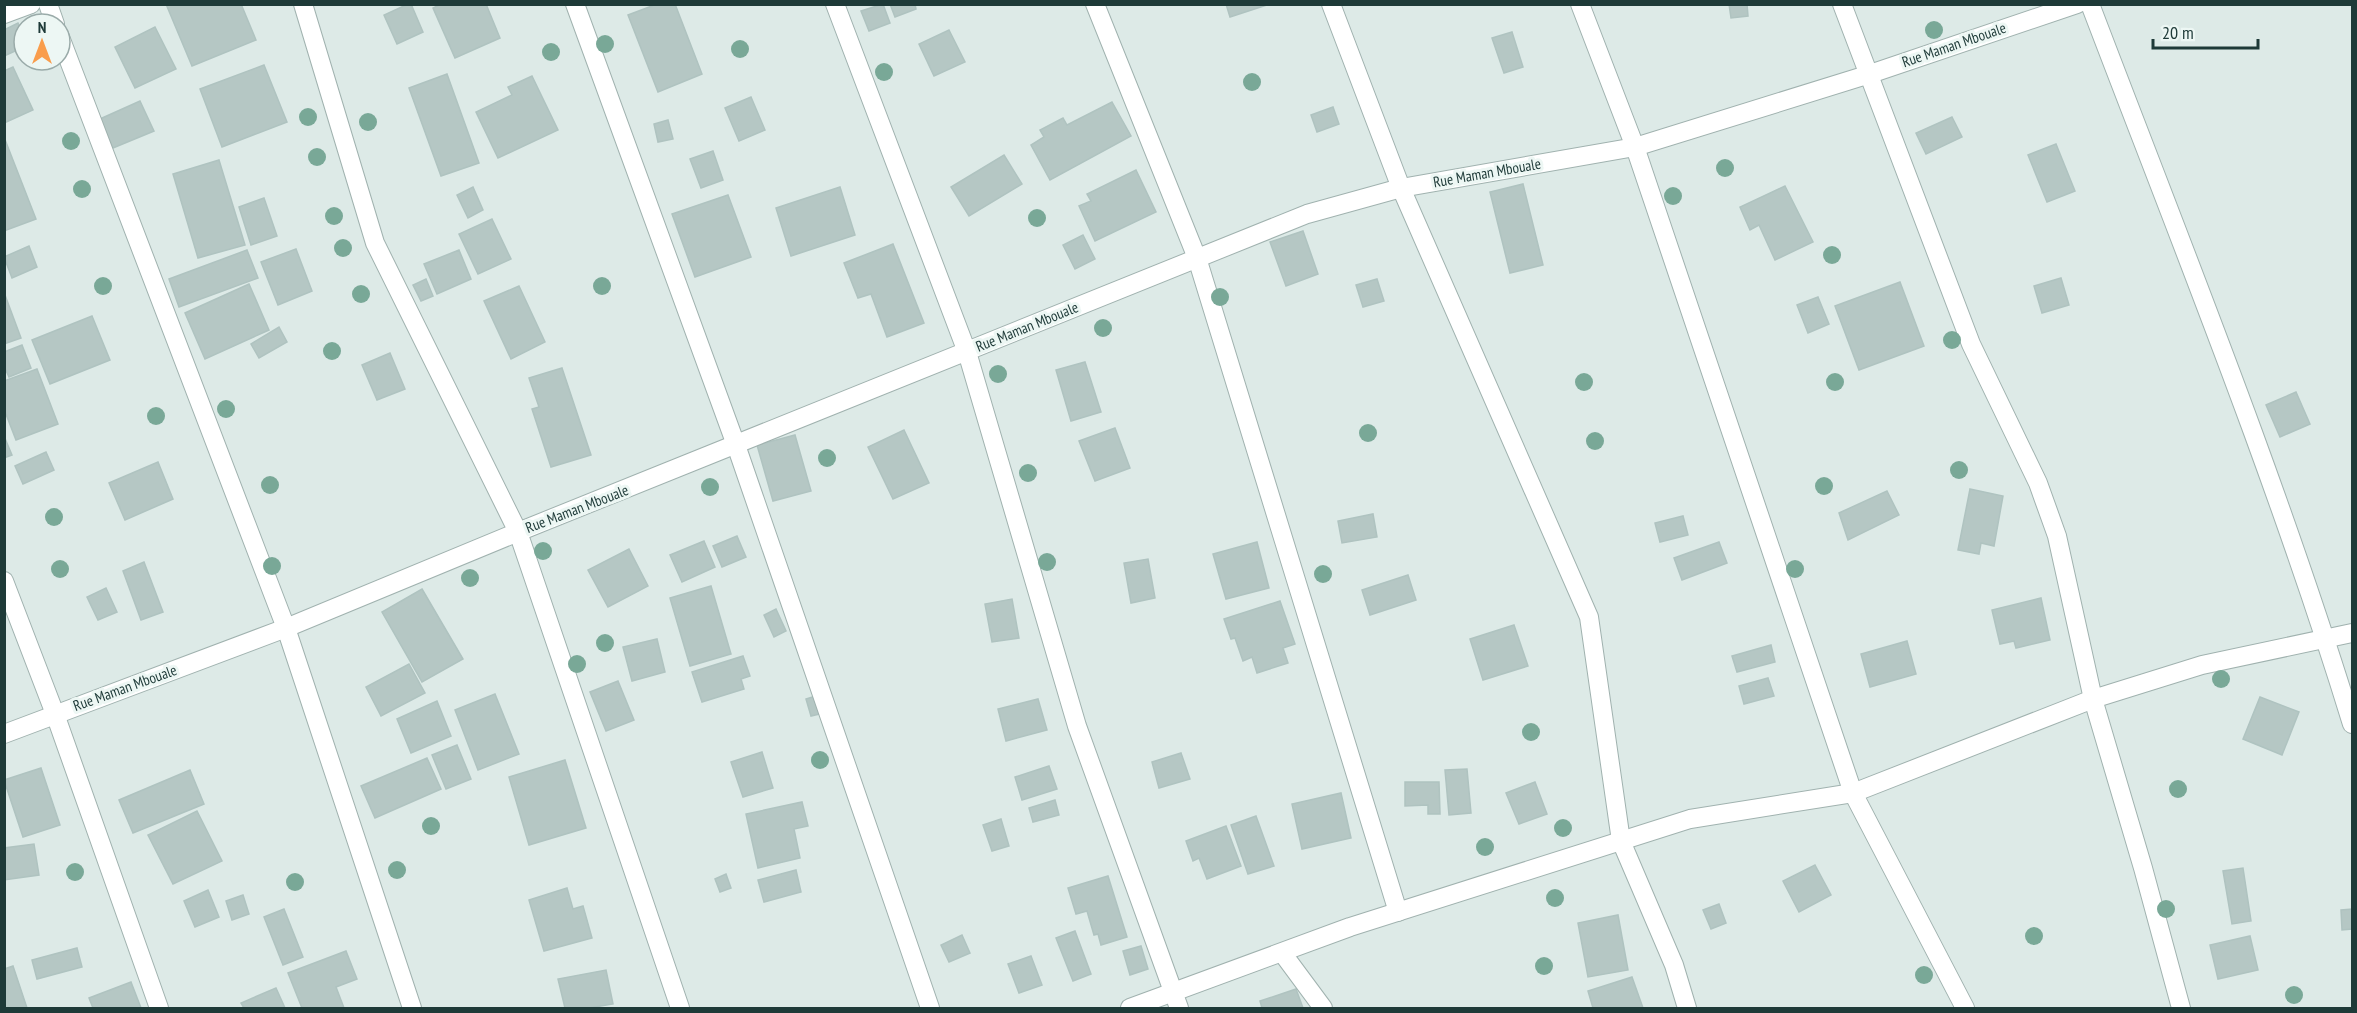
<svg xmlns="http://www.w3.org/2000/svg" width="2357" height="1013" font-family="'PT Sans Narrow',sans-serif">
<rect width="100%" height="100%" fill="#ddeae7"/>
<g fill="#b5c7c4" stroke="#afc3c0" stroke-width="1.5">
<polygon points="166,4 241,4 256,40 192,66"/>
<polygon points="408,4 411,4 423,32 397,44 384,15"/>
<polygon points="441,4 486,4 500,38 455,58 433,8"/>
<polygon points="657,4 675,4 702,74 658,92 628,15"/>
<polygon points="883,4 890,23 869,31 861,11"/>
<polygon points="890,4 915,4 916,9 895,17"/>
<polygon points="1226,4 1267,4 1267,5 1230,17"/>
<polygon points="1729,4 1747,4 1748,16 1731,18"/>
<polygon points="18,23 24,36 24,47 4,56 4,30"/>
<polygon points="155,27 176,69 135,88 115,47"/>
<polygon points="949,30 965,62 934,76 919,44"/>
<polygon points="1512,32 1523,67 1504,73 1492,38"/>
<polygon points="264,65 287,122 222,147 200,89"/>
<polygon points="13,67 33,110 4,123 4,71"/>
<polygon points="447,74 479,163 441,176 409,88"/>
<polygon points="532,76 558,130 498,158 476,112 512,95 508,87"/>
<polygon points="751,97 765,130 739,141 725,108"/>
<polygon points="140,101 154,131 113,148 100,119"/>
<polygon points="1112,102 1131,136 1050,180 1031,145 1044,137 1040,130 1063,118 1067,125"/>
<polygon points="1333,107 1339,124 1317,132 1311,115"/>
<polygon points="1952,117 1962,137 1926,154 1916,133"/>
<polygon points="668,120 673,139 658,142 654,124"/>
<polygon points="4,137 36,219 4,231"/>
<polygon points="2056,144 2075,191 2047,202 2028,155"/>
<polygon points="713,151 723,180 701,188 690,159"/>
<polygon points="1004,155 1022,184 969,216 951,187"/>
<polygon points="219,160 245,245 198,258 173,174"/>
<polygon points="1136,170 1156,212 1095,241 1079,206 1091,201 1087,194"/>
<polygon points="1523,184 1543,265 1510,273 1490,192"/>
<polygon points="1785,186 1813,242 1775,260 1759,225 1750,230 1740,207"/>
<polygon points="473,187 483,210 468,218 457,195"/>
<polygon points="840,187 855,235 791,256 776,208"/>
<polygon points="728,195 751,257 695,277 672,214"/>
<polygon points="264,198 277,236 251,245 239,207"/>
<polygon points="492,219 511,259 478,274 459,234"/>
<polygon points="1303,231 1318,274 1286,286 1270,242"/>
<polygon points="1083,235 1095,259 1075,269 1063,245"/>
<polygon points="893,244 924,323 887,337 871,294 858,298 844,263"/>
<polygon points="29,246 37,267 12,278 4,257"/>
<polygon points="296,249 312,291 278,305 261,262"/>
<polygon points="247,250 258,278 179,307 169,279"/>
<polygon points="459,250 471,279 437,294 424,264"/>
<polygon points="2061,278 2069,305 2042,313 2034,286"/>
<polygon points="426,279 433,296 421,301 413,285"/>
<polygon points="1377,279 1384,301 1363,307 1356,285"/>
<polygon points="1900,282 1924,346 1859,370 1835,306"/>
<polygon points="249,284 269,330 205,359 185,313"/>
<polygon points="519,286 545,342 511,359 484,301"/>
<polygon points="5,295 21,338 4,344 4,295"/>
<polygon points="1818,297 1829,324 1808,333 1797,305"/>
<polygon points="92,316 110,360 50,384 32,340"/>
<polygon points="279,327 287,342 259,358 251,344"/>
<polygon points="22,345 31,368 9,377 4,366 4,352"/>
<polygon points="390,353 405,389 377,400 362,365"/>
<polygon points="1085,362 1101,412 1071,421 1056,370"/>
<polygon points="562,368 591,455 551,467 532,409 539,407 529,378"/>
<polygon points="37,369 58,424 16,440 4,409 4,381"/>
<polygon points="2296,392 2310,424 2280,437 2266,405"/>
<polygon points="1115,428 1130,468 1095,481 1079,441"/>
<polygon points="904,430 929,483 893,499 868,447"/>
<polygon points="795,435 811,491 773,501 757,445"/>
<polygon points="4,436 12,455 4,458"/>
<polygon points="46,452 54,470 23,484 15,466"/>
<polygon points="158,462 173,499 125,520 109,483"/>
<polygon points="1970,489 2003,496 1994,546 1981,543 1979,554 1958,550"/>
<polygon points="1887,491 1899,515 1848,540 1839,513"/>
<polygon points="1373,514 1377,537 1342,543 1338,521"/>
<polygon points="1683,516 1688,535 1660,542 1655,523"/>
<polygon points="737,536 746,557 722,567 713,546"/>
<polygon points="704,541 715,567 682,582 670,555"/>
<polygon points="1257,542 1269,588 1226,599 1213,554"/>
<polygon points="1719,542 1727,563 1682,580 1674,558"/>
<polygon points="629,549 648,586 608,607 588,570"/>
<polygon points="1148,559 1155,598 1131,603 1124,563"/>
<polygon points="144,562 163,612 141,620 123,571"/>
<polygon points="1408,575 1416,600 1370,615 1362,590"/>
<polygon points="711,586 731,654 690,666 670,598"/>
<polygon points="106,588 117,612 98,620 87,597"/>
<polygon points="422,589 463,659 422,682 382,612"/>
<polygon points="2041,598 2050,640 2016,648 2014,641 2000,644 1992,610"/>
<polygon points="1012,599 1019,638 992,642 985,604"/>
<polygon points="1280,601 1295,644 1283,648 1288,663 1257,673 1252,657 1243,661 1235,638 1231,639 1224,619"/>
<polygon points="776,609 786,631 774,637 764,615"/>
<polygon points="1514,625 1528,666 1483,680 1470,639"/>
<polygon points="657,639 665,672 632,681 623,647"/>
<polygon points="1907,641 1916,674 1870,687 1861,654"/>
<polygon points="1771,645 1775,662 1737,672 1732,656"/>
<polygon points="743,656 750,676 741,679 744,689 702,702 692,672"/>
<polygon points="409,664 425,693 381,716 366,687"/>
<polygon points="1768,678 1774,696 1744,704 1739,686"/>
<polygon points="618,681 634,720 606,731 590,692"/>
<polygon points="495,694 519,754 478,770 455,710"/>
<polygon points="819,695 824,713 811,716 806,699"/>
<polygon points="2260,697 2299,712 2282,755 2243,739"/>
<polygon points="1038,699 1047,730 1006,741 998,709"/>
<polygon points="437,701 451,736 411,753 397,719"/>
<polygon points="457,745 471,779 446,789 432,755"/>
<polygon points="762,752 773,788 743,797 731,762"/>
<polygon points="1181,753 1190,779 1159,788 1152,762"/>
<polygon points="427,758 441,789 375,818 361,786"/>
<polygon points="565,760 586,828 529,845 509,777"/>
<polygon points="1049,766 1057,789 1022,800 1015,777"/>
<polygon points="41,768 60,825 23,837 4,780"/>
<polygon points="1467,769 1471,813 1449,815 1445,770"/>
<polygon points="190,770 204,804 133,833 119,800"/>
<polygon points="1405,782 1439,782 1440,814 1428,814 1428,805 1405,806"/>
<polygon points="1535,782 1547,814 1519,824 1506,793"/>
<polygon points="1341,793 1351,838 1302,849 1292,804"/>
<polygon points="1055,800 1059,815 1033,822 1029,808"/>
<polygon points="802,802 808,826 794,829 800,858 758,868 746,814"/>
<polygon points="197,811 222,861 173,884 148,835"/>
<polygon points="1256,816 1274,866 1248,874 1231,825"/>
<polygon points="1001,819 1009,846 992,851 983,825"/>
<polygon points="1226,826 1241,866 1207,879 1199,858 1193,861 1186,841"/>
<polygon points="34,844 39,875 4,880 4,848"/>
<polygon points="1815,865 1831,895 1799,912 1783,881"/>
<polygon points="2243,868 2251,921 2232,924 2223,871"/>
<polygon points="796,870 801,892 764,902 758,880"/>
<polygon points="726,874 731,888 720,892 715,879"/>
<polygon points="1108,876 1127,937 1101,945 1098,934 1094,935 1087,911 1076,914 1068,888"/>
<polygon points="567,888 573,909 583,906 592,938 544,951 529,900"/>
<polygon points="208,890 219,917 195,927 184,901"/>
<polygon points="243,895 249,914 232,920 226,901"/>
<polygon points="1719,904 1726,923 1711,929 1703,910"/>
<polygon points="284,909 303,957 283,965 264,917"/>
<polygon points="2352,909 2352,929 2342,930 2341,910"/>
<polygon points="1618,915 1628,970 1588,977 1578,923"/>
<polygon points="1075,931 1091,974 1073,981 1056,938"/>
<polygon points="962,935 970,953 949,962 941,945"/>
<polygon points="2250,936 2258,970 2218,979 2210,945"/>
<polygon points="1141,946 1148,969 1130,975 1123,951"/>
<polygon points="77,948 82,967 37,979 32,960"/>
<polygon points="346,951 357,979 336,987 344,1008 302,1008 288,973"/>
<polygon points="1031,956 1042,985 1019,993 1008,964"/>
<polygon points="13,966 27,1008 4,1008 4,969"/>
<polygon points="606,970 613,1004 589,1008 565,1008 558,979"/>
<polygon points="1632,977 1643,1008 1593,1008 1588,991"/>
<polygon points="131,982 141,1008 93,1008 89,998"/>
<polygon points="276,988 285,1008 244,1008 241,1003"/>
<polygon points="1296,989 1303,1008 1262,1008 1260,1001"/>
</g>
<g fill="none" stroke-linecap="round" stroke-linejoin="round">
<defs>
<g id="street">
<polyline points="48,4 55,24"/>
<polyline points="303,4 375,243 518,532 680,1008"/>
<polyline points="575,4 736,445 930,1008"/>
<polyline points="835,4 967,352 1077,726 1179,1008"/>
<polyline points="1095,4 1197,258 1398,912"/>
<polyline points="1331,4 1401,188 1589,617 1621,841 1674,965 1687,1008"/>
<polyline points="1580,4 1635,147 1853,793 1965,1008"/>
<polyline points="1842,4 1971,344 2038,483 2057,536 2093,699 2143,868 2181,1008"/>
<path d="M2090,4C2181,243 2277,480 2352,724"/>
<polyline points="4,14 31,4"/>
<polyline points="60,37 286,628 412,1008"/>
<polyline points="4,581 55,714 159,1008"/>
<polyline points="4,734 286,628 518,532 1307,214 1401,188 1635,147 1870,74 2077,4"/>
<polyline points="1283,954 1323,1008"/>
<polyline points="1130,1008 1350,927 1690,819 1853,793 2093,699 2202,665 2352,633"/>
</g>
</defs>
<use href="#street" stroke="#a0b2af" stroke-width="20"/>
<use href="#street" stroke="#fff" stroke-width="18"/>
</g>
<g fill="#79a897">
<circle cx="1934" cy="30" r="9"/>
<circle cx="605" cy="44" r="9"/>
<circle cx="740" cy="49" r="9"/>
<circle cx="551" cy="52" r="9"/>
<circle cx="884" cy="72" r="9"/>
<circle cx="1252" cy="82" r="9"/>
<circle cx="308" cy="117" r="9"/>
<circle cx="368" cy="122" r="9"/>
<circle cx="71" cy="141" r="9"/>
<circle cx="317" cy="157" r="9"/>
<circle cx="1725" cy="168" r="9"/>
<circle cx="82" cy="189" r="9"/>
<circle cx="1673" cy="196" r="9"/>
<circle cx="334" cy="216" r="9"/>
<circle cx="1037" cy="218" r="9"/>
<circle cx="343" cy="248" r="9"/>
<circle cx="1832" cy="255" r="9"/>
<circle cx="103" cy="286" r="9"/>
<circle cx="602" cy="286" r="9"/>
<circle cx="361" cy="294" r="9"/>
<circle cx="1220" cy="297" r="9"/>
<circle cx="1103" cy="328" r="9"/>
<circle cx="1952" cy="340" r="9"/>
<circle cx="332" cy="351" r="9"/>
<circle cx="998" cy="374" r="9"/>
<circle cx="1584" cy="382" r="9"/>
<circle cx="1835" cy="382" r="9"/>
<circle cx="226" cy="409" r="9"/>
<circle cx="156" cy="416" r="9"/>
<circle cx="1368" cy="433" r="9"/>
<circle cx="1595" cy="441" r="9"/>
<circle cx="827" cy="458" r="9"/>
<circle cx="1959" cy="470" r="9"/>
<circle cx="1028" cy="473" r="9"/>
<circle cx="270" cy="485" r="9"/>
<circle cx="1824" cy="486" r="9"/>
<circle cx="710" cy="487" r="9"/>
<circle cx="54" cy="517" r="9"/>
<circle cx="543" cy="551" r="9"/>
<circle cx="1047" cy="562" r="9"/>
<circle cx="272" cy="566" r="9"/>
<circle cx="60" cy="569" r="9"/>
<circle cx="1795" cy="569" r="9"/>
<circle cx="1323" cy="574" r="9"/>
<circle cx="470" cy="578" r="9"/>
<circle cx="605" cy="643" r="9"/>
<circle cx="577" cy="664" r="9"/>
<circle cx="2221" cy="679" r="9"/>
<circle cx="1531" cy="732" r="9"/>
<circle cx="820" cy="760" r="9"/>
<circle cx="2178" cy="789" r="9"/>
<circle cx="431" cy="826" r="9"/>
<circle cx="1563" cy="828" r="9"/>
<circle cx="1485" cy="847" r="9"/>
<circle cx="397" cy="870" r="9"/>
<circle cx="75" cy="872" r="9"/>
<circle cx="295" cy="882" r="9"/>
<circle cx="1555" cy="898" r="9"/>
<circle cx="2166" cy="909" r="9"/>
<circle cx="2034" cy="936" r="9"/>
<circle cx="1544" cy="966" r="9"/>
<circle cx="1924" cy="975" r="9"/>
<circle cx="2294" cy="995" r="9"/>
</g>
<g text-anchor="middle" stroke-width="6" stroke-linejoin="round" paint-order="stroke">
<g font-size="15" fill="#1e3a38" stroke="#edf7f4">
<text transform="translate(1954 45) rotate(-19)" y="5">Rue Maman Mbouale</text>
<text transform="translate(1487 173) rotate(-10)" y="5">Rue Maman Mbouale</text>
<text transform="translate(1027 327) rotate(-22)" y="5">Rue Maman Mbouale</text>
<text transform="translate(577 509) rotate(-21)" y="5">Rue Maman Mbouale</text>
<text transform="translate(125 688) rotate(-20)" y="5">Rue Maman Mbouale</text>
</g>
</g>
<rect width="2357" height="1013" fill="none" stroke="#1e3a38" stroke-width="12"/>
<g transform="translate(42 42)"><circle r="28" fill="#edf7f4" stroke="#9aaba9" stroke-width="1.5"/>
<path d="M0-4.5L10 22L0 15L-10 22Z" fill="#f99d4c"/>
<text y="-9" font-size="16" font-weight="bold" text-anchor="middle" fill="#1e3a38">N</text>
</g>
<path d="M2153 39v9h105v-9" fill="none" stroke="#1e3a38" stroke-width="3"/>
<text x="2162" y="39" font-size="18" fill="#1e3a38" stroke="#edf7f4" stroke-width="4.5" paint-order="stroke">20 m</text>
</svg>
